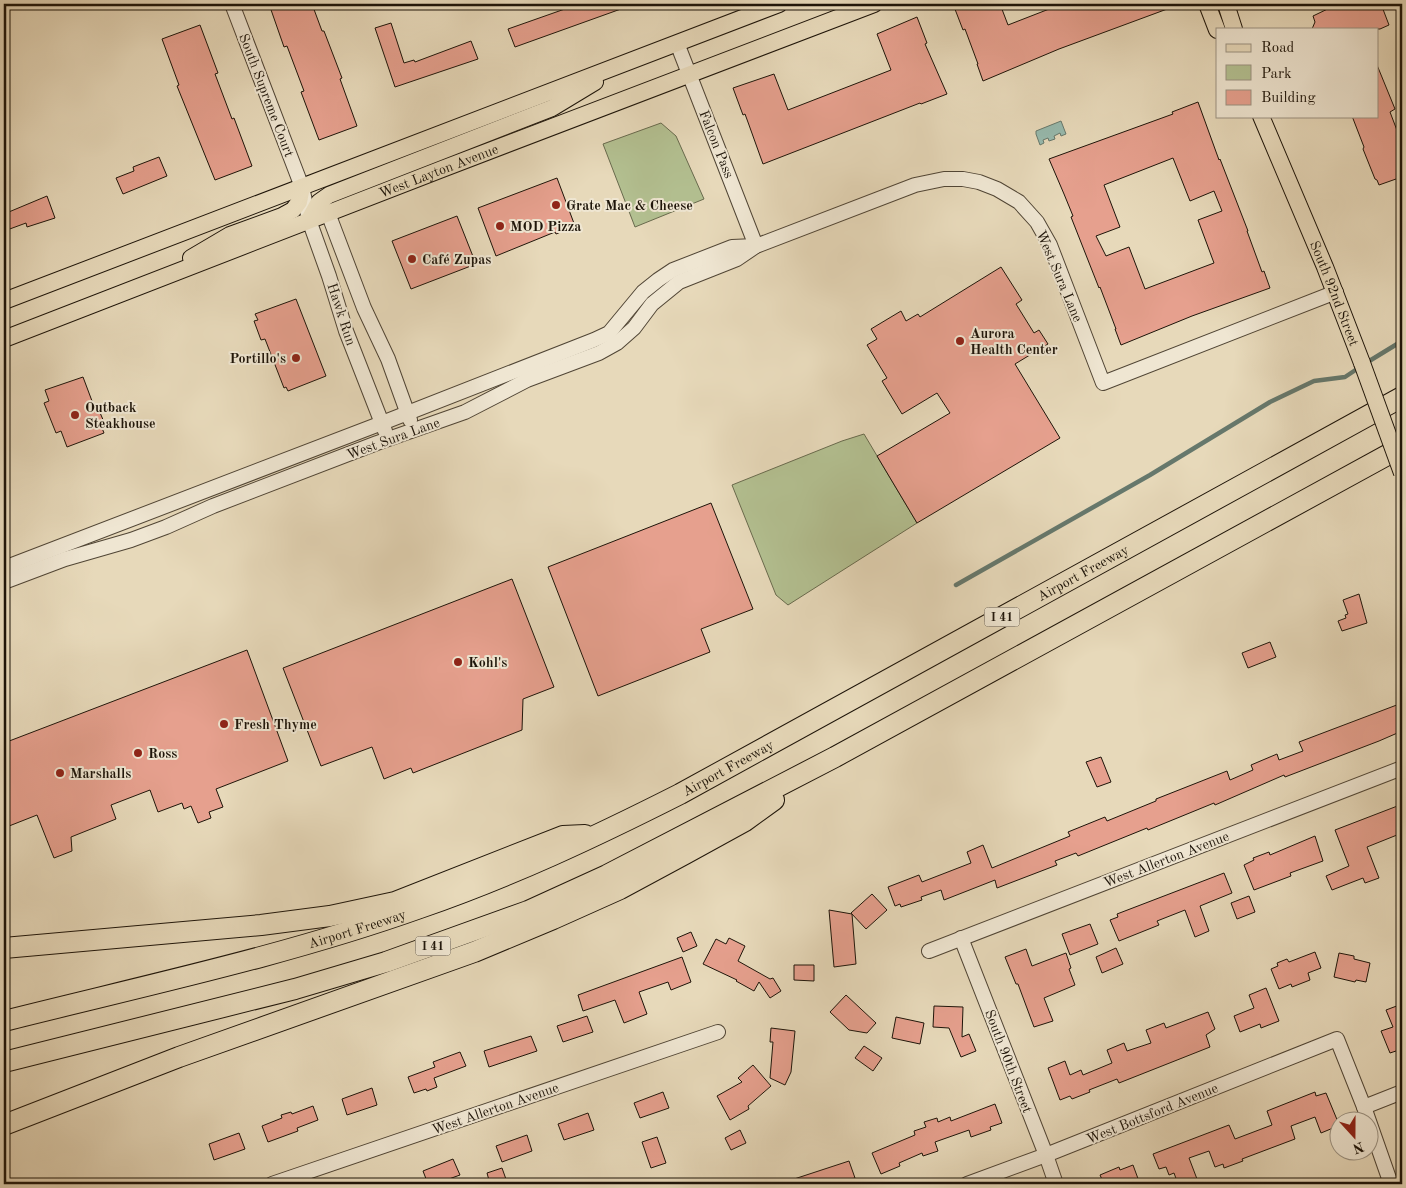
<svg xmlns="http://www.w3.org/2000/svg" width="1406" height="1188" font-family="'Old Standard TT',serif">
<rect width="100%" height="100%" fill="#e7d9ba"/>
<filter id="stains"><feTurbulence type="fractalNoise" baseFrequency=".004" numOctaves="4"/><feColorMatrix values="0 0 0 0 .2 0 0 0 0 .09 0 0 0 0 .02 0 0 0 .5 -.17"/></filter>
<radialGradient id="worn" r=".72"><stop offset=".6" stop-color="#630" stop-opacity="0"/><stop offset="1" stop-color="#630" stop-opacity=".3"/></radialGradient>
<g fill="#b3c091" stroke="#686a4d">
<polygon points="661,123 676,136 704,199 635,227 603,144"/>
<polygon points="864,434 917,523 788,605 776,595 732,485 842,441"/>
</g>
<polygon fill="#97baae" stroke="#66786c" points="1061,121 1066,134 1061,136 1060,133 1054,136 1055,139 1049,141 1048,138 1043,140 1044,143 1040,145 1036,134 1036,131"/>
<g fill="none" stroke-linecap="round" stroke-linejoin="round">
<g stroke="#66786c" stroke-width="4.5">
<polyline points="1366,363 1402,341"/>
<polyline points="956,585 1150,475 1270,402 1314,381 1345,377 1360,367"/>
</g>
</g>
<g fill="#e6a08e" stroke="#1d1409" fill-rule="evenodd">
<polygon points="269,4 312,4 322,31 324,31 342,78 340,79 357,126 319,140 301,92 304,91 287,46 284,47"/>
<polygon points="579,4 632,5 515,47 508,29"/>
<polygon points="953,4 1000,4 1008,25 1062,4 1178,5 1059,49 983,81 977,64 978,64 965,29 963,30"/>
<polygon points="1338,4 1381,4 1389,25 1380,29 1312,29 1315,22 1313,16"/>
<polygon points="917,17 927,43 925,44 947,94 921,104 920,103 763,164 749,125 745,114 743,115 733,88 774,74 788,110 891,70 877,34"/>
<polygon points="391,23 404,63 414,60 415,62 471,41 478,59 395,87 375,28"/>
<polygon points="200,25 218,73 215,74 232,119 234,118 252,166 215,180 177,86 179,85 162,39"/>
<polygon points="1377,65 1395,109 1390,112 1398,133 1402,135 1402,181 1396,179 1379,185 1377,180 1375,179 1363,149 1364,147 1352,116 1377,116"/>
<path d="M1198,102L1219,160L1220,159L1248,231H1247L1262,272L1264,271L1270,288L1192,316L1121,345L1115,329H1116L1100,287L1099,288L1071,217L1073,216L1064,194L1049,159L1173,114L1172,112ZM1173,158L1190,201L1214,191L1222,211L1198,220L1214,263L1145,289L1129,247L1106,256L1096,236L1120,227L1104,185Z"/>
<polygon points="159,157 167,176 123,194 116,178 134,171 133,167"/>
<polygon points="557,178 575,226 556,234 555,232 496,256 478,208"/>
<polygon points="47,196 55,218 27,227 26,223 7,230 4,223 4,214"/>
<polygon points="457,216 476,264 411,289 392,241"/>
<polygon points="1001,267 1022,300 1016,304 1034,333 1039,330 1048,344 1015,364 1060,438 917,523 877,456 950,413 937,393 902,414 882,381 887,378 867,345 877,339 871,329 901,311 906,321 918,314 920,317"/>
<polygon points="296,299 326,376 288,391 286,387 284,388 265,339 261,340 254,321 258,320 255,314"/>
<polygon points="83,377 95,409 98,408 104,422 100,423 104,433 67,447 61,431 56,433 44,403 49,401 45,390"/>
<polygon points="711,503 753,609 701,629 710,652 598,696 548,567"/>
<polygon points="512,579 554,687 523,699 522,730 413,773 411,768 384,779 372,747 321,766 283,668"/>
<polygon points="1359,594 1367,623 1342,631 1338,621 1346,618 1345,615 1348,614 1343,600"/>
<polygon points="1270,642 1276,657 1248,668 1242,653"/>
<polygon points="247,650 288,761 216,789 223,807 209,812 211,818 198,823 191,806 184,809 182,803 158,812 150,790 111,805 116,819 71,837 72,851 54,858 37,815 4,828 4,743"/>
<polygon points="1402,703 1402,731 1379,741 1285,777 1284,775 1215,805 1214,803 1148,830 1147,828 1078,856 1076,853 1055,861 1057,865 997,888 995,880 944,900 941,890 921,897 922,900 901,907 900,904 895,906 888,887 919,875 922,882 971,863 967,852 983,845 992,868 1070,836 1068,832 1105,817 1107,821 1156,801 1156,799 1227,771 1230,780 1253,770 1251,765 1277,754 1279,760 1303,751 1299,742"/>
<polygon points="1101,757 1111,782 1097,787 1086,762"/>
<polygon points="1400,805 1402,811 1402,833 1367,847 1379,878 1365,883 1363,878 1332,890 1326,876 1349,866 1335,830"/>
<polygon points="1315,836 1323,861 1290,873 1291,876 1254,890 1244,865 1254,860 1253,858 1269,852 1270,855"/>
<polygon points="1224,873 1232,893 1200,906 1209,931 1195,937 1185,910 1157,921 1159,925 1119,941 1110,920 1118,917 1117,914"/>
<polygon points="872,894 887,910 866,929 851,913"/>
<polygon points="1249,896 1255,912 1237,919 1231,903"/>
<polygon points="829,910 852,914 856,964 834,967"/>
<polygon points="1090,924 1098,944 1070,955 1062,934"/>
<polygon points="691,932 697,946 683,952 677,938"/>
<polygon points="729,938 745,946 738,961 770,979 773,978 781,991 770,998 759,982 754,991 736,981 737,980 703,964 716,939 726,944"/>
<polygon points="1116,948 1123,964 1102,973 1096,957"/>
<polygon points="1026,949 1032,966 1066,953 1071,968 1069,969 1075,985 1044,998 1053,1021 1034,1027 1018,984 1016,984 1005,957"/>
<polygon points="1315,952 1321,968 1308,973 1310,980 1292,987 1291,984 1279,989 1271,969 1278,966 1277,963 1287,959 1289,962"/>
<polygon points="1339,953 1354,956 1354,959 1370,963 1366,982 1356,980 1355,982 1334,977"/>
<polygon points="682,957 691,982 671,990 668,982 639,992 647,1014 624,1023 615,1000 583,1011 578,995"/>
<polygon points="794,965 814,965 814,981 794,980"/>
<polygon points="1266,988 1279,1021 1261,1028 1260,1024 1240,1032 1234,1016 1254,1008 1249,995"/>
<polygon points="846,995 876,1023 867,1033 849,1030 830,1012"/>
<polygon points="1402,1004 1402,1049 1390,1053 1381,1031 1393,1027 1386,1010"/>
<polygon points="934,1006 963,1007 962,1037 969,1034 976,1051 961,1057 949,1028 933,1027"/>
<polygon points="1208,1012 1215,1029 1206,1035 1210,1047 1119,1083 1117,1079 1089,1090 1090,1092 1072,1099 1070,1096 1060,1100 1048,1068 1065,1061 1070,1075 1081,1070 1083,1075 1112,1063 1107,1050 1124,1043 1127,1051 1151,1043 1146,1030 1164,1023 1166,1028"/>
<polygon points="587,1016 593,1032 563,1042 557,1026"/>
<polygon points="896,1017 924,1023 920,1044 892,1038"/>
<polygon points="771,1028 795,1031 791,1072 785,1085 770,1078 773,1042 770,1042"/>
<polygon points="531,1036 537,1051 489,1067 484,1051"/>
<polygon points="864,1046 882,1058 873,1071 855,1058"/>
<polygon points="460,1052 466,1066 434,1078 437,1087 427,1091 426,1089 414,1093 408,1077 435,1067 433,1062"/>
<polygon points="753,1065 771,1086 748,1106 749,1109 730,1120 717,1096 742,1082 738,1078"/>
<polygon points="372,1088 377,1105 347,1115 342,1099"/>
<polygon points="663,1092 669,1108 640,1118 634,1103"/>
<polygon points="1315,1092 1316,1096 1326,1093 1338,1122 1338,1126 1321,1133 1315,1117 1291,1126 1295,1139 1242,1159 1243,1161 1224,1168 1223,1164 1215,1167 1209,1151 1189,1158 1197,1179 1182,1184 1178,1184 1174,1173 1169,1175 1166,1167 1159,1169 1153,1154 1229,1125 1235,1139 1272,1125 1267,1111"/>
<polygon points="995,1104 1002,1123 990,1127 991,1130 971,1137 969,1130 935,1142 938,1151 923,1156 922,1153 899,1163 900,1166 881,1174 872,1153 915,1135 914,1131 926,1127 924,1122 937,1118 938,1122 950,1117 951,1121"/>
<polygon points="313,1106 318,1120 297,1128 298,1131 268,1142 262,1126 282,1118 281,1115 291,1112 292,1114"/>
<polygon points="588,1113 594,1130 564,1140 558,1124"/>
<polygon points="740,1130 746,1143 731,1150 725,1138"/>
<polygon points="239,1133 245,1149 214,1160 209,1144"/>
<polygon points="527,1135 532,1151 502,1162 496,1146"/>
<polygon points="657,1137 666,1163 651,1168 642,1142"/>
<polygon points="453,1159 460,1175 435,1184 428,1184 423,1171"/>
<polygon points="849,1161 855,1178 847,1180 849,1184 786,1184 785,1182"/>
<polygon points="1133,1165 1140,1184 1104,1184 1100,1175 1119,1167 1120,1170"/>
<polygon points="502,1168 507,1182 499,1184 490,1184 487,1173"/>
</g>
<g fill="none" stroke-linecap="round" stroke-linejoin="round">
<defs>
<g id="minor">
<polyline points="232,4 302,187 309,220 329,276 346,331 385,431"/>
<polyline points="677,43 756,246"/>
<polyline points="322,207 328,213 364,308 388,359 410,420"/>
<polyline points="4,568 382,423 594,340 609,333 643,292 658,280 673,270 732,247 755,246"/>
<polyline points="4,582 65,559 131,540 166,527 213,506 377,443 465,412 527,380 599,353 617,343 634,328 652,304 679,282 737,259 756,246 915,185 944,179 963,179 979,182 997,189 1019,202 1037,222 1050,245 1103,383 1336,292"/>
<polyline points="961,938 1046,1155 1056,1184"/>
<polyline points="929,951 1402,768"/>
<polyline points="1364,1107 1402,1092"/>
<polyline points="272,1184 718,1032"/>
<polyline points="967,1184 1046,1155 1337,1039 1364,1107 1391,1184"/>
</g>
<g id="major">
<polyline points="1207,4 1217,30"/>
<polyline points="1226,4 1234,29"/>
<path id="s1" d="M1261,116L1325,267L1362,363"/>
<polyline points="309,220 319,202 329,195 552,108 595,82"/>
<polyline points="191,258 230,235 282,216 293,210 299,202 302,187"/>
<polyline points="4,301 779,4"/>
<path id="s2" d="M4,339L442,169L874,4"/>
</g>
<g id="highway">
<polyline points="4,948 261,925 330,916 395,902 563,836 585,835"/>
<path id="s3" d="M4,1021C143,986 285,956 420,908C510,877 595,837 680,794L1402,397"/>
<polyline points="4,1062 295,989 386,962 528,911 607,875 835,757 1402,447"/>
<polyline points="4,1125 179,1057 474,952 553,919 620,889 685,854 745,821 774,800"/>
</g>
</defs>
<use href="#minor" stroke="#504535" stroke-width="16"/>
<use href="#major" stroke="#1d1409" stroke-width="18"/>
<use href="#highway" stroke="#1d1409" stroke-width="22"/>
<use href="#minor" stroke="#efe6d2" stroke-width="14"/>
<use href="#major" stroke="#e7d9ba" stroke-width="16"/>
<use href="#highway" stroke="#e7d9ba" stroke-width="20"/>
<defs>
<polyline id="major-bridge" points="1362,363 1402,473"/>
</defs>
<use href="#major-bridge" stroke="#1d1409" stroke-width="18" stroke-linecap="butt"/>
<use href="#major-bridge" stroke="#e7d9ba" stroke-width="16"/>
</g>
<g fill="#8f2418" stroke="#efe6d2" stroke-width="2">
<circle cx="556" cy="205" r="5"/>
<circle cx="500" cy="226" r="5"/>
<circle cx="412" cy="259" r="5"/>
<circle cx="960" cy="341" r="5"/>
<circle cx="296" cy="358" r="5"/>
<circle cx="75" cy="415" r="5"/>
<circle cx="458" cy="662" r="5"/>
<circle cx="224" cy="724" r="5"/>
<circle cx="138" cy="753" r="5"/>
<circle cx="60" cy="773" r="5"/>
</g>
<g text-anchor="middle" stroke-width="4" stroke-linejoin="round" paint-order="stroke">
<g fill="#efe6d2" stroke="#5c5345" stroke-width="1">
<rect x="984.5" y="607.5" width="35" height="19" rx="4"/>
<rect x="415.5" y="936.5" width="35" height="19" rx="4"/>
</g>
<g font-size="12" font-weight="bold" fill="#1d1409">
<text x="1002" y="621">I 41</text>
<text x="433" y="950">I 41</text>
</g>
<g font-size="14" fill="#1d1409" stroke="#efe6d2">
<text transform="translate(267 95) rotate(69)" y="5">South Supreme Court</text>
<text transform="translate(717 144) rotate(68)" y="5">Falcon Pass</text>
<text dy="5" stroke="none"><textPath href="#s2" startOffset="466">West Layton Avenue</textPath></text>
<text transform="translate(1060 276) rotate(67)" y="5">West Sura Lane</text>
<text dy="5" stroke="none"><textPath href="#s1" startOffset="192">South 92nd Street</textPath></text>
<text transform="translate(342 314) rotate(72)" y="5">Hawk Run</text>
<text transform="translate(393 438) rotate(-20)" y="5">West Sura Lane</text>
<text dy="5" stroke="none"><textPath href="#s3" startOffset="1175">Airport Freeway</textPath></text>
<text dy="5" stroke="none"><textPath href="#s3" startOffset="770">Airport Freeway</textPath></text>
<text transform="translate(1166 859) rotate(-21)" y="5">West Allerton Avenue</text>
<text dy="5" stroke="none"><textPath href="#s3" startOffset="365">Airport Freeway</textPath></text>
<text transform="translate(1009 1061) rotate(69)" y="5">South 90th Street</text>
<text transform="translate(495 1108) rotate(-19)" y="5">West Allerton Avenue</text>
<text transform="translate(1152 1113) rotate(-22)" y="5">West Bottsford Avenue</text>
</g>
<g font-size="14" font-weight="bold" fill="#1d1409" stroke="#efe6d2" text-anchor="start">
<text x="566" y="210">Grate Mac &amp; Cheese</text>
<text x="510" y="231">MOD Pizza</text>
<text x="422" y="264">Café Zupas</text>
<text x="970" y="338">Aurora<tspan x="970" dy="16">Health Center</tspan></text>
<text x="286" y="363" text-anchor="end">Portillo's</text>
<text x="85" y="412">Outback<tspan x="85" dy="16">Steakhouse</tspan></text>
<text x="468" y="667">Kohl's</text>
<text x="234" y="729">Fresh Thyme</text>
<text x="148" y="758">Ross</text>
<text x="70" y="778">Marshalls</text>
</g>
</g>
<rect width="1406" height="1188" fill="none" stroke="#e7d9ba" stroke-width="20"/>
<rect x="5" y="5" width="1396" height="1178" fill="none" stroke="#1d1409" stroke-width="2.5"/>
<rect x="10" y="10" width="1386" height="1168" fill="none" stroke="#1d1409"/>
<rect x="1216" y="28" width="162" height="90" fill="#efe6d2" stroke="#9b9282"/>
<rect x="1226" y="44" width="25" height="8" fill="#e7d9ba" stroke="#9b9282"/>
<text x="1261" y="52" font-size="15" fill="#1d1409">Road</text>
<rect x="1226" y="65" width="25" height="15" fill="#b3c091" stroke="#9b9282"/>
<text x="1261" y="78" font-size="15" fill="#1d1409">Park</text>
<rect x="1226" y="90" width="25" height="15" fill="#e6a08e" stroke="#9b9282"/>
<text x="1261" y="102" font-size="15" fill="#1d1409">Building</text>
<g transform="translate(1354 1136) rotate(159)"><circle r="24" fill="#efe6d2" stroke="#9b9282"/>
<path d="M0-4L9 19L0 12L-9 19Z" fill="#8f2418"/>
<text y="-8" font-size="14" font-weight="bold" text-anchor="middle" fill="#1d1409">N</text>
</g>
<rect width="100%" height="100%" filter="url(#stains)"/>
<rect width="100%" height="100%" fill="url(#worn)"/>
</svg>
